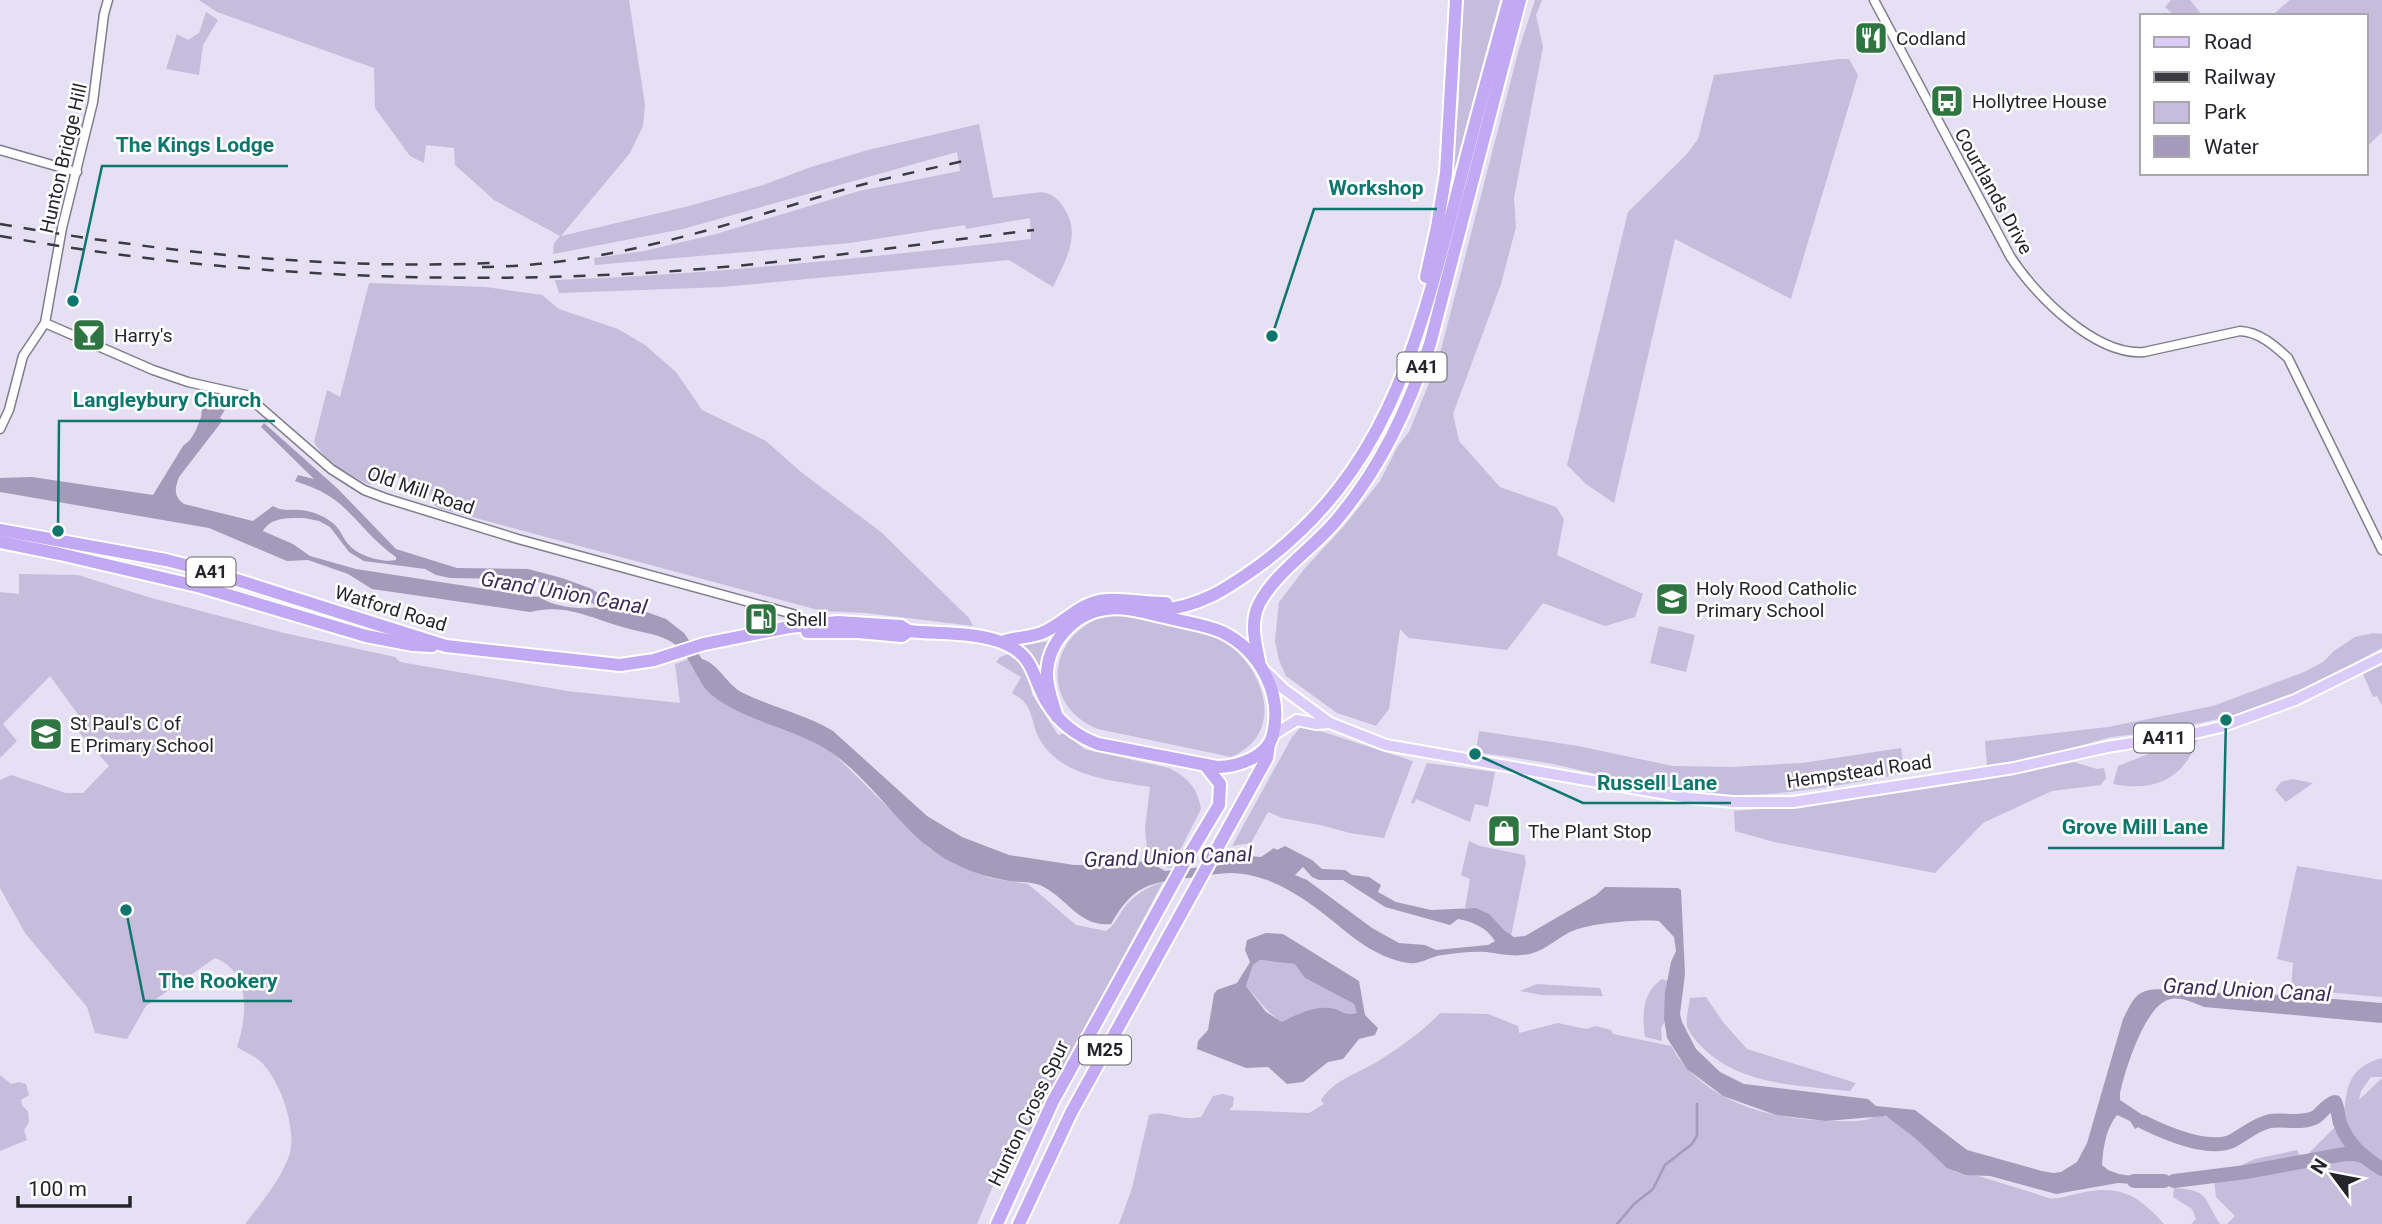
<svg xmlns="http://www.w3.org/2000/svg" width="2382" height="1224" font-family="Roboto,sans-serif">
<rect width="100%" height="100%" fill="#e5e0f3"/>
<g fill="#c6bddd">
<path d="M199,0H629L645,105L643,126L630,153L561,236L689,206L763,185L811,167L868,150L979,124L993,198L1042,192C1052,194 1059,199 1064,208C1082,235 1065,261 1053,287L1009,260L723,287L559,293L555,280C715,274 873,257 1031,239L1030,218L966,229L965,225L850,243L595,265L594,258L644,251L716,234L859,191L960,171L957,152L683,229L553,254L554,243L560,236L494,200L455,165L454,148L426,145L424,163L410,156L375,108L374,68L217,12Z"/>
<polygon points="1461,0 1500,0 1451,183 1459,100"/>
<polygon points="1535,0 1542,0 1536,15 1543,47 1514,198 1516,227 1501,284 1453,414 1459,441 1500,487 1556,507 1564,519 1557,555 1643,594 1635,617 1605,626 1543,603 1507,650 1409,638 1400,629 1389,709 1376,726 1337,713 1286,676 1279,660 1275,641 1279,602 1306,567 1344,526 1380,481 1398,446 1409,432 1438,361 1519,49"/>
<polygon points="2171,0 2190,0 2203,16 2175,16 2165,7"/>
<polygon points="2290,0 2382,0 2382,132 2366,148 2366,16 2271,16"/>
<polygon points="206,12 218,20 203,45 199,75 166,69 177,34 188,40 199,33"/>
<polygon points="1839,59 1849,59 1858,75 1791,299 1675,239 1614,503 1586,484 1567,465 1628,212 1686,155 1698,139 1714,75"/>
<path d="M369,283L486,287L542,295L559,309L618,329L645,345L676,372L702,410L766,441L801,472L881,532L969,618L973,626L866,613L822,611L438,508L432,503L429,493L386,471L379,473L370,485C349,475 326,463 314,442L327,390L340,397Z"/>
<path d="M19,574L78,575L148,597L284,633L395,657L400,662L567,691L680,703L675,664L689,659L699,680L761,720L807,738L834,754L930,849L955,864L990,878L1028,884L1076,925L1106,931C1115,925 1118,916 1124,908C1134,895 1147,887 1163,882L1006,1177L998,1174L977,1224H245C261,1203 280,1181 289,1156C298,1131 280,1079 260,1061C254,1055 244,1052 237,1047C247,1017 252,972 215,958L146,1006L127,1039L95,1033L87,1007L25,933L0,888V780L11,775L66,793H83L109,766L74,727L77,713L50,676L3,724L17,741L0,758V592L19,594Z"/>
<path d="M1108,615C1134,615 1158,621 1183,628C1193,630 1205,631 1214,636C1261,657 1291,732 1231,757L1098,729C1038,705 1048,632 1108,615Z"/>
<polygon points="1659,626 1695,635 1686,672 1650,663"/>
<polygon points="2373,633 2382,634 2382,648 2323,680 2270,705 2237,715 2157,732 2111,737 2058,752 1987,767 1985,741 2108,727 2213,706 2304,672 2323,662 2334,651 2355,637"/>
<polygon points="1050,641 1041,667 1019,645"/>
<path d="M1011,653L1028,669L1032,694L1058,735L1065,733L1084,749L1169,768C1187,777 1198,788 1201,809L1171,868L1158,865L1148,859L1145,828L1150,787C1111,780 1060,777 1039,738C1033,728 1033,712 1025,703C1023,699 1016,696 1012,693L1021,677L996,662L1000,657Z"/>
<polygon points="2382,664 2382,706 2377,696 2373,697 2363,674"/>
<polygon points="1308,727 1413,761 1384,838 1350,833 1320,825 1282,818 1268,812 1251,843 1232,846 1292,737 1300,728"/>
<path d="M1479,731L1578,746L1673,766L1732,767L1802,763L1901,748L1905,773C1845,785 1786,796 1724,795C1670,793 1618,779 1566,767C1537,760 1506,757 1476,752Z"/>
<path d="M2198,739C2183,780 2154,792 2113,784L2118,766L2151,753Z"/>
<path d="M2074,762L2097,769L2104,768L2106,778L2101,785L2052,791L1983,823L1935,873L1774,842L1735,831L1734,811C1847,802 1963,785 2074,762Z"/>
<polygon points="1427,763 1495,772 1488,807 1475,804 1470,822 1416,799 1414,804 1411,803"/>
<polygon points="2292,779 2313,783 2286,802 2275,790 2281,782"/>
<path d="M1469,841L1480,846L1524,855L1526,862L1511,936C1493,923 1490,908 1465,908L1470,879L1461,875Z"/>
<polygon points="2297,866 2382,880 2382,997 2291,989 2293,963 2277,959"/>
<path d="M1260,960L1296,964L1305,978L1354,1004L1358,1013C1343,1016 1343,1010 1331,1008C1315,1005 1295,1015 1283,1023C1266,1012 1259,1000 1246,986L1253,965Z"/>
<path d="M1662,979L1670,982L1668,1016L1661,1028L1662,1041L1645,1037C1642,1016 1642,992 1662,979Z"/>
<polygon points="1537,984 1600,988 1603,996 1542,995 1520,991"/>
<path d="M1706,997L1723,1022L1747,1049L1856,1083L1850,1091C1799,1085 1741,1086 1702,1047C1697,1042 1688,1032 1687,1025C1686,1016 1689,1006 1690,998Z"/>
<path d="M1440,1013L1488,1014L1518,1026L1519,1033L1558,1023L1586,1029L1596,1026L1611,1030L1613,1034L1671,1046C1704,1104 1775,1121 1837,1121C1846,1121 1860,1122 1869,1119C1875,1117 1876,1115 1883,1116C1910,1122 1935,1166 1964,1175C1968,1176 1971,1174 1975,1175C1998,1182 2022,1189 2045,1197C2056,1201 2066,1196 2076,1194C2118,1184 2136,1193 2164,1224H1119L1132,1188L1149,1115C1166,1109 1179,1122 1201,1117L1213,1096L1223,1094L1234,1097L1233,1106L1229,1110L1309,1113L1324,1104L1321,1100C1333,1081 1356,1074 1375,1063C1399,1048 1421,1033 1440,1013Z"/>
<path d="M2382,1058V1077H2371L2361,1091L2359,1100L2382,1078V1224H2227L2235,1216L2216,1197L2214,1181L2229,1179L2235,1168L2255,1159L2297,1150L2302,1160L2344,1118C2346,1086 2349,1067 2382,1058Z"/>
<polygon points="0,1075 11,1084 19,1082 26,1084 29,1095 21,1100 22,1105 28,1112 29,1122 24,1130 27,1140 0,1151"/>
<path d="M2174,1188C2211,1190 2203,1199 2220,1224H2191L2196,1219L2192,1209L2173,1197Z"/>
</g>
<g fill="#a49bba" fill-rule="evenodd">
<path d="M209,398L230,401L220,418L223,420L179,477C175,488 173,496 184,504L253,521L273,506C284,512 288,509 299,510C309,510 322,515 330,521C341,528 342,538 350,546C359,556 383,563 396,560V557C372,541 357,517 335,500C323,491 309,486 295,481L298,475L314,479L261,427L264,423L337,488L396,549L457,568L528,569L562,578L592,589L602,596L666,619L684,633L702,659C718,663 727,685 743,693C772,707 805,714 833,731L927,816L962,837L1009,855L1074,865H1110L1148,861L1165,871L1222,865L1238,855L1261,857L1274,848L1277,850L1285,846L1312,860L1322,869L1345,870L1352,875L1369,877L1381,885L1378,892L1396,902L1431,910L1476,908L1489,914L1505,931L1514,937L1525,936L1596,895L1605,887L1678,888L1681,890L1685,974L1680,1014L1682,1022L1696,1049L1720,1072L1744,1084L1868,1099L1876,1106L1915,1110L1967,1150L2042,1171L2053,1173L2061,1172L2077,1162L2087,1143L2123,1019C2128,1010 2132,998 2141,993C2158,984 2176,994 2194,993C2257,991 2319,998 2382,1003V1023L2204,1007C2194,1003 2182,997 2171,999C2146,1002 2124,1072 2120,1094V1100L2159,1126L2158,1134L2140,1126L2135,1129L2130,1121L2117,1115C2106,1128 2103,1148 2102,1165L2108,1170L2119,1174L2152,1179V1185L2118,1183L2056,1194L1990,1176L1965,1175L1947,1168L1914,1137L1886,1116L1826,1121L1776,1115L1723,1096L1687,1069L1667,1038L1664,1018L1665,992L1671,962L1676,951L1674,937L1659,921C1638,919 1589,923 1570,932C1558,938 1546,949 1533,953C1516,958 1502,954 1486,952C1472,951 1457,953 1443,955C1430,956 1421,965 1408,963C1380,958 1359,943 1339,926C1307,900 1273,874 1231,873C1217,873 1202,877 1188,878C1147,883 1133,886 1111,924C1078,927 1068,898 1040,885C1031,882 1018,882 1009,881C986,877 964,870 944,858C900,831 875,783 832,753C796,728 748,723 713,696C696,683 693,659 676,645C662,634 643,633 626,628C591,619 568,603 530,612L372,589L348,574L308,560L287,561L209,528L0,492V478L32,477L153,495L183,446L190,440L196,430L201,417L203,401ZM304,518L319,521L330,527L349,552L364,561L425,569L436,575L450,578L513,579L535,581L560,589L543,593L537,597L356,569L310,556L293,544L263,531C271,517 288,518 304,518ZM550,594L583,598L599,607C582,610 555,607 541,598ZM1303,867L1312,877L1319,880H1343L1385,907L1450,925L1458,919C1472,921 1487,928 1495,941L1488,945L1436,950L1425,945L1399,943L1372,928L1307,880L1295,875Z"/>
<path d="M1266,933L1283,934L1359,981L1365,1015L1378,1028L1375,1035L1359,1039L1343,1059L1328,1062L1303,1082L1287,1084L1268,1067L1246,1068L1197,1049L1198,1041L1208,1030L1214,994L1217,990L1237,983L1250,962L1245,950L1247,940ZM1260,960L1295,964L1305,978L1354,1004L1357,1013C1343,1016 1343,1010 1331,1008C1314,1005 1296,1015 1282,1022L1266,1012L1246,986L1253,965Z"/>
</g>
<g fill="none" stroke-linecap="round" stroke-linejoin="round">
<polyline stroke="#a49bba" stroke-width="2.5" points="1617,1224 1634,1204 1653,1189 1665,1165 1692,1144 1697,1136 1697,1104"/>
<g stroke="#a49bba" stroke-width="14">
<path d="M2143,1122C2165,1133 2209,1152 2232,1141C2245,1134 2256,1124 2270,1121C2284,1119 2300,1124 2314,1118C2322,1114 2325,1105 2335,1102C2338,1108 2338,1116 2340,1123C2348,1145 2363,1157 2382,1169"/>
<polyline points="2134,1181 2164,1181"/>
<polyline points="2174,1181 2246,1172 2345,1154 2354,1154 2362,1156"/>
</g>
<defs>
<g id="minor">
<path d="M1874,0L2010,256C2034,294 2095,356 2144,352L2240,331C2259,332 2274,345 2288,358L2382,550"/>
<polyline points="0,150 77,172"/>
<polyline points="45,323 153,370 188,382 246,395 331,469 364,490 385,498 518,539 793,614 805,626"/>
<polyline points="0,429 9,410 23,356 45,323 62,228 93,102 104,14 108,0"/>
</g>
<g id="major">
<polyline points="1265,671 1285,690 1330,723 1386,745 1690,798 1733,802 1793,802 2014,768 2107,747 2195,733 2221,727 2295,700 2382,657"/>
<polyline points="1273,735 1297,720 1316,724 1330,723"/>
</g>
<g id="highway">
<polyline points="1426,277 1437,227 1446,173 1456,0"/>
<path d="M0,530L166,560L205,570L446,646L620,665L654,660L704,644L789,627L838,622L901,626L909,631C936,634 976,632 1001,642C1037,656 1031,678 1048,704C1060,724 1077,736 1098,744L1217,767C1237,767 1268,757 1273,734C1283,693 1259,650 1222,632C1204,624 1183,622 1165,617C1146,613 1126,606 1106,609C1074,613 1047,643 1047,675C1047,689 1053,703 1057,717"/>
<polyline points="0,542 60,554 201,587 366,636 413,645 432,646"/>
<path d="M1155,611C1201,607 1227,589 1264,562C1387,468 1416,347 1454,205C1471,137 1490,68 1509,0"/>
<polyline points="807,632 858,632 902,636 909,631"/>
<path d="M1002,642C1015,637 1031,638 1044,632C1066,622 1080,602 1106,600C1126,598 1145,604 1166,603"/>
<path d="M1259,661C1255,642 1250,622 1259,604C1275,573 1313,548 1335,522C1380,469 1408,409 1430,344L1520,0"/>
<polyline points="997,1224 1053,1101 1183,865 1219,805 1220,784 1205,765"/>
<polyline points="1019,1224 1071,1113 1267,758 1269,744"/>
</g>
</defs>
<use href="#minor" stroke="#827d8e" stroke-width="11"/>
<use href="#major" stroke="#fff" stroke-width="14"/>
<use href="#highway" stroke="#fff" stroke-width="16"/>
<use href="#minor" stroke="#fff" stroke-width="8"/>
<use href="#major" stroke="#dacbf8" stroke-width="10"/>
<use href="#highway" stroke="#c1a9f3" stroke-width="12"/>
<g stroke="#3c3a42" stroke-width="2.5" stroke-dasharray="12 12" stroke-linecap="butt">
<path d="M0,224C161,252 327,270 491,263"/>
<path d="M0,236C217,275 440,286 660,272C785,264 910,245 1034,230"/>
<path d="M482,267C606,266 722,226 839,191C880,179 921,171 963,161"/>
</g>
</g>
<defs>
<symbol id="restaurant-square" viewBox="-11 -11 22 22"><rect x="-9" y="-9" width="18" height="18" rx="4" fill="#2e7541" stroke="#fff"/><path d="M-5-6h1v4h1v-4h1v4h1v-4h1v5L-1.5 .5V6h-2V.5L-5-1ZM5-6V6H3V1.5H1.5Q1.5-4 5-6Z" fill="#fff"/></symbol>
<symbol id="bus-square" viewBox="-11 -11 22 22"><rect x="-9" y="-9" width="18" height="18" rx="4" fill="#2e7541" stroke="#fff"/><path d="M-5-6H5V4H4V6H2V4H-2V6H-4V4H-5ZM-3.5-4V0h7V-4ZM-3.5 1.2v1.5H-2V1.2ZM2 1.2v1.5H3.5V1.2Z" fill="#fff"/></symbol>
<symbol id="bar-square" viewBox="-11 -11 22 22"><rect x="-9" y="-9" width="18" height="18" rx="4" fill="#2e7541" stroke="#fff"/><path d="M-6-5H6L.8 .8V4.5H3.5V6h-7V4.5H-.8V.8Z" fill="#fff"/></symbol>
<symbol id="school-square" viewBox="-11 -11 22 22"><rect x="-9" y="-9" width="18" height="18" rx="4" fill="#2e7541" stroke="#fff"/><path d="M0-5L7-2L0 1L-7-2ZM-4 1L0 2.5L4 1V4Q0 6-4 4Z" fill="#fff"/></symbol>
<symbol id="fuel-square" viewBox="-11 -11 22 22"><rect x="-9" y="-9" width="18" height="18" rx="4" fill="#2e7541" stroke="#fff"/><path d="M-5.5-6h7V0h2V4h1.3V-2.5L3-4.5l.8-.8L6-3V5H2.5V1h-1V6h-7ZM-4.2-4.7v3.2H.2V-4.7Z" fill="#fff"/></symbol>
<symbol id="shop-square" viewBox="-11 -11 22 22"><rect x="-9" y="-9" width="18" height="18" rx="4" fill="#2e7541" stroke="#fff"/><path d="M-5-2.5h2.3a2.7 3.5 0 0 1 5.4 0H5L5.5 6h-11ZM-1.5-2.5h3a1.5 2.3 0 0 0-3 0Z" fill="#fff"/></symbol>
</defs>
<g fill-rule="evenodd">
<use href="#restaurant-square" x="1852" y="19" width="38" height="38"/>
<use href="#bus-square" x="1928" y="82" width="38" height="38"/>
<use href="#bar-square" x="70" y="316" width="38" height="38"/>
<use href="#school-square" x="1653" y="580" width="38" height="38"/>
<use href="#fuel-square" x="742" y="600" width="38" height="38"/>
<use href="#school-square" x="27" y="715" width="38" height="38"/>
<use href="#shop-square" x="1485" y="812" width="38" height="38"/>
</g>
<g text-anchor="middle" stroke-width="5" stroke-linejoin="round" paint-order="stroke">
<g fill="#fff" stroke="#67666b" stroke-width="2">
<rect x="1397.5" y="352.5" width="49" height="29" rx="5"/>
<rect x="186.5" y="557.5" width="49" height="29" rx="5"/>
<rect x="2134" y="723.5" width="60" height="29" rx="5"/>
<rect x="1079" y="1035.5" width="52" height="29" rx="5"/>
</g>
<g font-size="18" font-weight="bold" fill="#26242b">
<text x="1422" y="373">A41</text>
<text x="211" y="578">A41</text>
<text x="2164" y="744">A411</text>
<text x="1105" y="1056">M25</text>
</g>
<g font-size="19" fill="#26242b" stroke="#fff" text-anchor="start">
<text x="1896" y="45">Codland</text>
<text x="1972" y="108">Hollytree House</text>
<text x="114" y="342">Harry's</text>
<text x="1696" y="595">Holy Rood Catholic<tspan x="1696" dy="22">Primary School</tspan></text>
<text x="786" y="626">Shell</text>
<text x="70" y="730">St Paul's C of<tspan x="70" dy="22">E Primary School</tspan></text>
<text x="1528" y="838">The Plant Stop</text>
</g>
<g font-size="19" fill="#26242b" stroke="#fff">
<text transform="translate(63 158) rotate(-77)" y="7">Hunton Bridge Hill</text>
<text transform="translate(1994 191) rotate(61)" y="7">Courtlands Drive</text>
<text transform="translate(421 490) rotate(19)" y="7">Old Mill Road</text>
<text transform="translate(391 608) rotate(17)" y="7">Watford Road</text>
<text transform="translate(1859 771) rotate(-8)" y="7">Hempstead Road</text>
<text transform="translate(1028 1113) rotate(-64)" y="7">Hunton Cross Spur</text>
</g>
<g font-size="21" font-style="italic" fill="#3d2d59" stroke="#fff">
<text transform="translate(564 593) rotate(10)" y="7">Grand Union Canal</text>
<text transform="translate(1168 857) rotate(-2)" y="7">Grand Union Canal</text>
<text transform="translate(2247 990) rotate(3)" y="7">Grand Union Canal</text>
</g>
</g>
<path fill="none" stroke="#0f766e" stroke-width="2.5" d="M73 301L102 166H288M1272 336L1314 209H1437M58 531L59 421H275M1475 754L1583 803H1731M2226 720L2223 848H2048M126 910L144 1001H292"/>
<g fill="#0f766e" stroke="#fff" stroke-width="2.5">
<circle cx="73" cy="301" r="7"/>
<circle cx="1272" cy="336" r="7"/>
<circle cx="58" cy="531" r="7"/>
<circle cx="1475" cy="754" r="7"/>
<circle cx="2226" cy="720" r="7"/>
<circle cx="126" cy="910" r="7"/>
</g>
<g font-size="21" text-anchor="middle" font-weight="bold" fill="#0f766e" stroke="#fff" stroke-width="5" stroke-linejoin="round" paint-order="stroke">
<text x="195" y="152">The Kings Lodge</text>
<text x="1376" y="195">Workshop</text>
<text x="167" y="407">Langleybury Church</text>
<text x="1657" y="790">Russell Lane</text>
<text x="2135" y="834">Grove Mill Lane</text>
<text x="218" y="988">The Rookery</text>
</g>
<rect x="2140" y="14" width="228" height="161" fill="#ffffff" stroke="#a8a7aa" stroke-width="2"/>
<rect x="2154" y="37" width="35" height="10" fill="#dacbf8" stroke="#a8a7aa" stroke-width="2"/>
<text x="2204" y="49" font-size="21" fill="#26242b">Road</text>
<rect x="2154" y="72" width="35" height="10" fill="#3c3a42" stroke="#a8a7aa" stroke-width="2"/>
<text x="2204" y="84" font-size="21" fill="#26242b">Railway</text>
<rect x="2154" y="102" width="35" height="21" fill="#c6bddd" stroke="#a8a7aa" stroke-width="2"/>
<text x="2204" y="119" font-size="21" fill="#26242b">Park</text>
<rect x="2154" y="136" width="35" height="21" fill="#a49bba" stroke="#a8a7aa" stroke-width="2"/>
<text x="2204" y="154" font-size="21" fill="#26242b">Water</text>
<g transform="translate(2333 1175) rotate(302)" stroke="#ffffff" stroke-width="5" paint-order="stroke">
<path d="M0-5L12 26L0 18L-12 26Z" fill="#26242b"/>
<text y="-10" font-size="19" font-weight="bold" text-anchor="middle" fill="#26242b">N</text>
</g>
<path d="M18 1196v10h112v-10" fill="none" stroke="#26242b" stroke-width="3.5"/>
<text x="28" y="1196" font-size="21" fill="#26242b" stroke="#ffffff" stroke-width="5" paint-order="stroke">100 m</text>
</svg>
